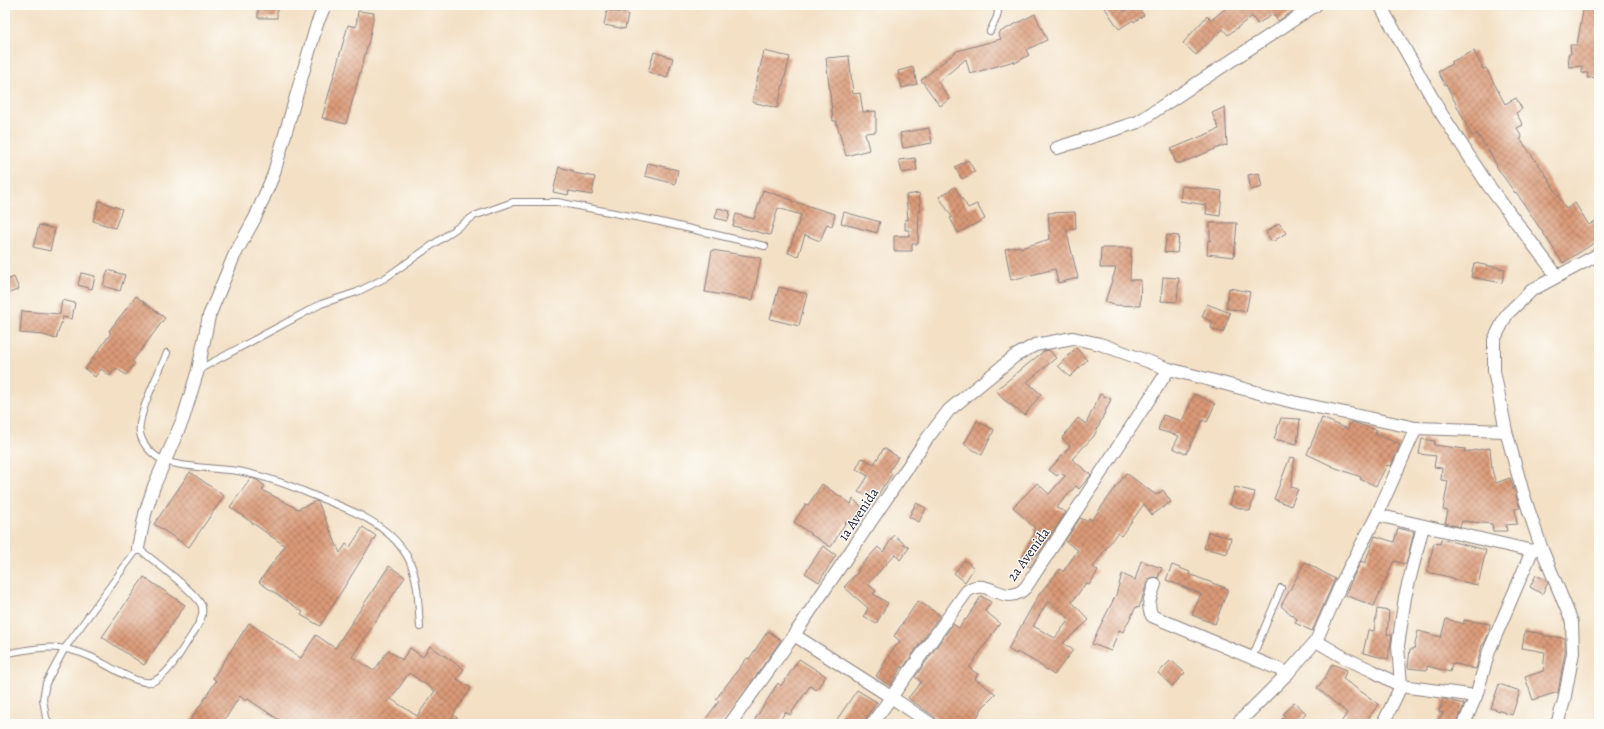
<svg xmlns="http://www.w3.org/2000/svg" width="1604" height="729" font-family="Alegreya,serif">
<defs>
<pattern id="building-cross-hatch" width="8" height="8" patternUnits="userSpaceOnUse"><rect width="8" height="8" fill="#da9a77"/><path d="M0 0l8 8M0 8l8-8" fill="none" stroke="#b07d63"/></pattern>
</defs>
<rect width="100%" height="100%" fill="#fdfcf7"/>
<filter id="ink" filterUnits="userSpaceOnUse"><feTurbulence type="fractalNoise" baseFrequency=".025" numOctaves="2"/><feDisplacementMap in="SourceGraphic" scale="8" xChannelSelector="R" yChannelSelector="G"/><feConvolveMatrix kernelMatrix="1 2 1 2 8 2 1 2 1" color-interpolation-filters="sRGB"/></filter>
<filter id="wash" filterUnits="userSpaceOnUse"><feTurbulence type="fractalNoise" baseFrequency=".012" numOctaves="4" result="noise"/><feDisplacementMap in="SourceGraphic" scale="16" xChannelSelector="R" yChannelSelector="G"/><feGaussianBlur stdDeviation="0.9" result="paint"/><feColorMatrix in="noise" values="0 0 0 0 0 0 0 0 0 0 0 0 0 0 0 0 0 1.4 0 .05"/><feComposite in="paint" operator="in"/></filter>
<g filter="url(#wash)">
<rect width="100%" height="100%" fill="#f3e0c5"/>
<g id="blocks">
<g fill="url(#building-cross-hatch)" fill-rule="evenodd">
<rect x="258" y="5" width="19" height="13"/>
<polygon points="1103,5 1120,5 1124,12 1134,5 1136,5 1144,15 1134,22 1133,20 1119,29"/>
<polygon points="1230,5 1302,5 1278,21 1274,14 1257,24 1252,16 1228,35 1223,29 1196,55 1183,43 1207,16 1211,20"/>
<polygon points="1584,5 1599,5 1599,28 1597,28 1599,77 1587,78 1588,73 1582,73 1582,66 1569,67 1568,54 1571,54 1570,45 1577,45"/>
<polygon points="607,10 628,14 625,29 604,25"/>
<polygon points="358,11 374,13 370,36 346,124 322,118 348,25 356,27"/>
<polygon points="1035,14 1047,40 1026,50 1029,55 1015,63 1014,61 970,74 966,59 938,82 950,99 940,106 921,80 957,51 1001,39 998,33"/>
<polygon points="764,51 790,57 777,108 752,102"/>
<polygon points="1474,51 1483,69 1486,68 1505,104 1516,98 1522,109 1516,113 1523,125 1517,128 1522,138 1520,139 1544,172 1566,209 1575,203 1589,225 1599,219 1599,240 1563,263 1516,192 1515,193 1496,166 1497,166 1486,146 1485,147 1477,133 1472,136 1446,84 1445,85 1438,72 1452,64 1451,62"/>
<polygon points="654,52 673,58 667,78 648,72"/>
<polygon points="849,56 853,94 860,93 863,112 876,111 876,132 865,133 869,150 846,156 836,121 833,121 826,58"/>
<polygon points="913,67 917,84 902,88 898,71"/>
<polygon points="1225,107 1227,146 1225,145 1181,163 1176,163 1171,149 1219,129 1212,113"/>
<polygon points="929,128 932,143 903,148 900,133"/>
<polygon points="915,158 917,170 902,173 899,160"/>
<polygon points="968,160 975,172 962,179 955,167"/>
<polygon points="648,163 678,170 675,184 645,176"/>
<polygon points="559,167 574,171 574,173 595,177 592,195 569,191 568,195 553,192"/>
<polygon points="1259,173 1262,187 1251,190 1248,175"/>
<polygon points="1182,186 1222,191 1220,216 1206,214 1207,205 1180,201"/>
<polygon points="955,187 968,208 977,204 985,219 958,233 950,218 952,217 939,197"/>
<polygon points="763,190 792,200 792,201 835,214 832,226 827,224 820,241 805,235 798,256 788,253 801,215 778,208 770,235 733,226 736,214 754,219"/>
<polygon points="919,193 921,210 919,210 918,244 912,244 912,251 894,251 894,236 909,236 909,230 905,230 905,219 908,220 906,195"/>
<polygon points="99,201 122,209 115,228 93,221"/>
<polygon points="718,208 730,211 728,221 715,218"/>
<polygon points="844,212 880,222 877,233 841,223"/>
<polygon points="1075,212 1076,228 1066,229 1078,278 1058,283 1055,269 1011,280 1005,249 1020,246 1021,248 1050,239 1048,213"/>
<polygon points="1210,223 1237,223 1234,257 1207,254 1208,240 1210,241"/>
<polygon points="1279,223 1286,233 1272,242 1266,232"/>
<polygon points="39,225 55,229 50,251 33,247"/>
<polygon points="1167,235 1179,236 1177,253 1164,252"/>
<polygon points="1101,248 1131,248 1130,280 1141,280 1140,306 1114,305 1105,302 1116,268 1100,268"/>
<polygon points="712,250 761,258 753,300 705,292"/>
<polygon points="1474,263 1505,269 1502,283 1471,277"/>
<polygon points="108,270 125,275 120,291 103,286"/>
<polygon points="81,273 95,276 92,289 78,285"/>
<polygon points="14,277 19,289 5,295 5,281"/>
<polygon points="1163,277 1179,278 1177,302 1161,301"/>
<polygon points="779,287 807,294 799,326 770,319"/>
<polygon points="1229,288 1250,292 1246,312 1226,308"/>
<polygon points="136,296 165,318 132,362 135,363 126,375 116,368 110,376 101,369 95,377 85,369 111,333 109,331"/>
<polygon points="62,300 75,303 72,319 63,317 56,339 44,335 20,333 22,311 60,314"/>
<polygon points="1207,304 1230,313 1223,333 1211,328 1213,322 1202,317"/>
<polygon points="1076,348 1087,360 1070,377 1058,366"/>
<polygon points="1049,350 1056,358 1027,382 1041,394 1025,415 1003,399 996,390 1044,351"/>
<polygon points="1100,394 1111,399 1094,436 1072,459 1091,475 1079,489 1076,486 1056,508 1066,512 1030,567 1020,562 1035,532 1033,530 1035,528 1013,507 1037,483 1049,494 1065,476 1060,473 1057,476 1049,470 1070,446 1062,438 1078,418 1086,424"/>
<polygon points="1195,394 1215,404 1207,422 1203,420 1186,454 1173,448 1179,436 1158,430 1163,415 1182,421"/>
<polygon points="1281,418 1300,419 1297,444 1274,439"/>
<polygon points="1322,418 1348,429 1351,422 1355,423 1377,430 1375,434 1400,444 1391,466 1387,465 1376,486 1360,479 1361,477 1336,468 1307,454"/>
<polygon points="977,421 994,430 982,455 964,444"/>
<polygon points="1422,439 1435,441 1434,445 1465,449 1464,452 1490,448 1492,470 1496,483 1510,478 1520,508 1515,509 1517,524 1506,525 1507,531 1493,531 1492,524 1462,521 1460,527 1445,523 1448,511 1443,510 1448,481 1441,480 1442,468 1434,467 1436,456 1419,454"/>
<polygon points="884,448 898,457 889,472 892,474 885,485 884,485 875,500 858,492 868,476 856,469 862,458 874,464"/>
<polygon points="1290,457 1295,458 1291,487 1298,489 1291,506 1274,499"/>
<polygon points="190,472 224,496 189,547 154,524"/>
<path d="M1126,473L1156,495L1163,490L1171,502L1152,515L1144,504L1121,536L1117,533L1093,567L1098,571L1089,585L1086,583L1072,602L1089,620L1063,643L1073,650L1054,675L1036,662L1017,652L1016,654L1008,649L1040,593L1060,569L1063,572L1078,550L1065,541L1080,518L1087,521L1089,518L1092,520ZM1048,601L1069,618L1066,620L1067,622L1055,638L1033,626Z"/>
<polygon points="251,478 257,480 265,486 262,490 298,509 316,501 318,502 340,553 346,544 350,547 363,527 376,536 320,626 301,615 303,612 259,582 285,546 230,507"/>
<polygon points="822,484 851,504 853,499 862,507 851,525 846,522 831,547 810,534 810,533 794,522 806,504 808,505"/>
<polygon points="1235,487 1255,492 1250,511 1230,505"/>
<polygon points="916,503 926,508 919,522 909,517"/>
<polygon points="1398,528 1414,532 1406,564 1394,561 1374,606 1345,595 1361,561 1365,563 1375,536 1394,542"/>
<polygon points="1208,532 1231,538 1227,554 1204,548"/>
<polygon points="894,535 909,548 900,560 895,554 868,584 876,591 873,594 888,603 876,624 864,616 868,608 844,587 859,571 857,570 878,547 883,552"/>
<polygon points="1441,539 1486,550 1478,585 1454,580 1454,578 1427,572 1434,543 1440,544"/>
<polygon points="823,546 836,555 819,582 805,573"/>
<polygon points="965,560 974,568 965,582 954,573"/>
<polygon points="1141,561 1162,568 1158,578 1154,577 1148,579 1139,608 1136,607 1123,632 1119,630 1111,651 1092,644 1098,630 1116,595 1122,574 1135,580"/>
<polygon points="1305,562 1335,579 1312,631 1295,623 1297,619 1281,606"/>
<polygon points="1172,565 1190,572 1189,574 1228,589 1215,624 1192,615 1201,594 1166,580"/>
<path d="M389,566L405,577L352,657L374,671L388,650L402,660L410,648L423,657L430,646L464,669L457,679L471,688L453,715L466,724H285L248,699L246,701L240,696L222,724H188L216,681L213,678L249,623L301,658L316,635L335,648ZM409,673L435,691L417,716L391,699Z"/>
<polygon points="1536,575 1546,580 1548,583 1542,594 1530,587"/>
<polygon points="144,577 185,605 144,665 102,637"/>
<polygon points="981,596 991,602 985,611 1000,623 969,668 978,674 975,679 996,694 983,707 973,724 938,724 935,717 908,698 921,682 915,677 953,624 959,628 965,619 966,620"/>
<polygon points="918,601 940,615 903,668 902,666 890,686 876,676 889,656 888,656 900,641 894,636"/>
<polygon points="1377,609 1389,611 1387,634 1392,635 1388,659 1363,653 1368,630 1374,631"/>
<polygon points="1446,619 1464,624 1464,620 1490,624 1489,633 1483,645 1482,645 1476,669 1452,663 1450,672 1427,666 1427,670 1408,668 1410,649 1414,649 1418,631 1441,637"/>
<polygon points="768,631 781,640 723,723 702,724 719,701 716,699 731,679 747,658 749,659"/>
<polygon points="1525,631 1544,634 1544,636 1565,638 1565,652 1558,693 1555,693 1533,700 1525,677 1543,671 1545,652 1522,648"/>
<polygon points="799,659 826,676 816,690 810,686 790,715 785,712 778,724 752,724 778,683 781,686"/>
<polygon points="1171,660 1185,673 1172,686 1158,673"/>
<polygon points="1332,664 1347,670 1343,679 1379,704 1364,724 1340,724 1347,713 1317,688 1325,678"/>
<polygon points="1499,684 1520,691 1512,715 1491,708"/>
<polygon points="857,690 877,702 862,724 834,724"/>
<polygon points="1443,699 1464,704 1457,724 1436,724 1443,713 1439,712"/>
<polygon points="1294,702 1306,713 1296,724 1277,724 1285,716 1283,714"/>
</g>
</g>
</g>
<g filter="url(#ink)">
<use href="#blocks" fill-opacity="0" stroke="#8a8180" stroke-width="1"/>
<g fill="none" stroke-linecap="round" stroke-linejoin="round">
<defs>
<g id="lane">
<polyline points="990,31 997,17 999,5"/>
<path d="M167,353C160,370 136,417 140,433C142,445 154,457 165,461C185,468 216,468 238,471C265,476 290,485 315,496C349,509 388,523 407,556C419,577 418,604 420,627"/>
<polyline points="198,370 321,304 357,292 385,278 474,216 513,202 557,202 656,221 765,246"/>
<path d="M5,654C38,647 59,643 91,657C105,663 140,688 154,681C171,673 181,650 192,635C197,626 204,618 202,607C199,594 150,558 138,548L65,648L46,683L43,699L46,718L50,724"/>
<polyline points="1252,658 1281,588"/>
</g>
<g id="street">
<polyline points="1380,5 1439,110 1488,185 1557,276"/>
<polyline points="1057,148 1138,122 1316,5"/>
<polyline points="1377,515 1532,551 1538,548"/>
<polyline points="138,548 145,514 154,486 183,419 198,370 209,316 234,256 255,218 273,176 317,24 325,5"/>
<path d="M1155,584C1151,596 1146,605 1152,616L1288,673"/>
<polyline points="794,635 891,697 931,724"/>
<polyline points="1316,641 1345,658 1373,671 1401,686 1476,696"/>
<polyline points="730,724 794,635 926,440 949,410 1015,356 1035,345 1073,338 1100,344 1169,369 1293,402 1416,428 1506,431"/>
<path d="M872,724L967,591C985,577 1001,602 1018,593C1021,592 1024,589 1026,587L1169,369"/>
<polyline points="1237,724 1288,673 1316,641 1342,582 1377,515 1416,428"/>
<polyline points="1383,724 1401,686 1398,646 1405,597 1423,526"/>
<polyline points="1464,724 1476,696 1489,651 1532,551"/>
<polyline points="1557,724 1564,701 1573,653 1572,622 1541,547 1523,493 1506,431 1494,371 1494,340 1507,314 1532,290 1599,254"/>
</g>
</defs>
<use href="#lane" stroke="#8a8180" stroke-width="8"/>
<use href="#street" stroke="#8a8180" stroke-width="14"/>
<use href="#lane" stroke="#fff" stroke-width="6"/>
<use href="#street" stroke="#fff" stroke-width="12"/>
</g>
</g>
<g text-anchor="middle" stroke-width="3" stroke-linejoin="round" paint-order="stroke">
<g font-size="14" fill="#22223b" stroke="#fdfcf7">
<text transform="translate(858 514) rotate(-56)" y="5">1a Avenida</text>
<text transform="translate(1028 554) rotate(-54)" y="5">2a Avenida</text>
</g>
</g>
<rect width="1604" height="729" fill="none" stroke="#fdfcf7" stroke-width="20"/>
</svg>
